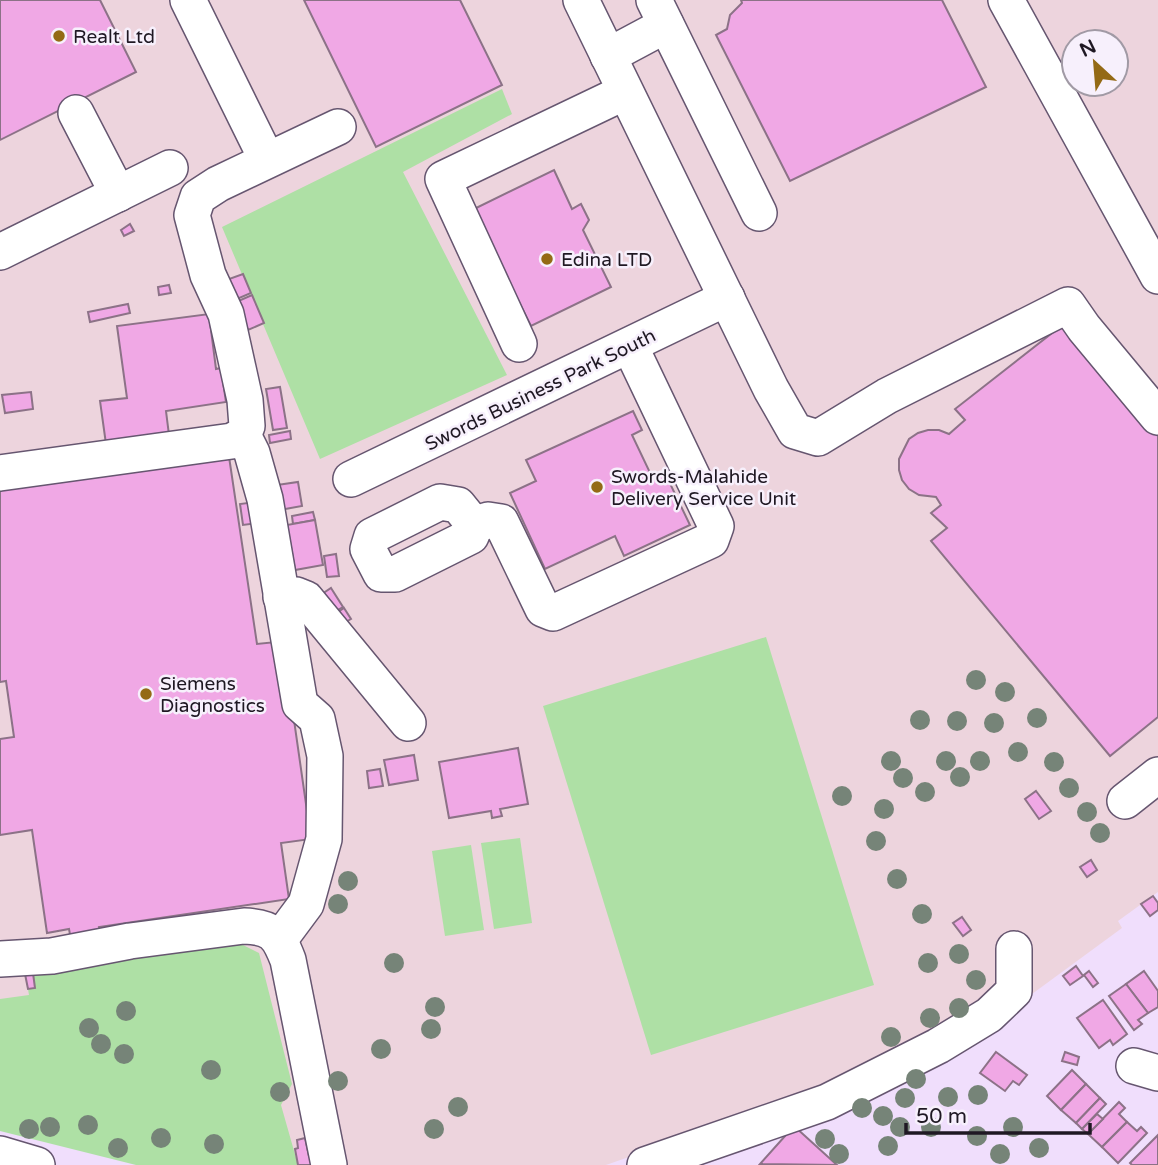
<svg xmlns="http://www.w3.org/2000/svg" width="1158" height="1165" font-family="'Varela Round',sans-serif">
<rect width="100%" height="100%" fill="#f0defc"/>
<path fill="#edd4dd" fill-rule="evenodd" d="M0,0H1158V892L1118,921L1122,928L998,1019L795,1099L606,1165H178L0,1122ZM1074,42H1116V84H1074Z"/>
<g fill="#aee0a5">
<polygon points="502,89 512,114 403,172 507,375 320,459 222,227"/>
<polygon points="766,637 874,985 651,1055 543,706"/>
<polygon points="520,838 532,923 494,929 481,843"/>
<polygon points="471,845 484,930 445,936 432,851"/>
<polygon points="239,943 259,953 292,1084 281,1105 298,1165 136,1165 0,1131 0,999 29,995 28,989 35,988 33,973"/>
</g>
<g fill="#f0a8e5" stroke="#8c7287" stroke-width="2">
<polygon points="0,0 100,0 136,72 0,140"/>
<polygon points="304,0 460,0 502,85 376,147"/>
<polygon points="741,0 942,0 986,87 790,181 716,35 727,29 730,15 742,3"/>
<polygon points="554,170 572,209 581,204 589,220 583,230 611,287 531,326 472,210"/>
<polygon points="130,224 134,231 124,236 121,230"/>
<polygon points="243,274 251,293 237,299 229,279"/>
<polygon points="169,285 171,293 159,295 158,287"/>
<polygon points="252,295 264,323 248,330 236,302"/>
<polygon points="128,304 130,313 90,322 88,312"/>
<polygon points="209,314 216,369 221,368 226,402 166,411 169,435 106,444 100,401 127,398 117,326"/>
<polygon points="1065,323 1158,436 1158,717 1110,756 931,541 947,528 931,513 941,505 936,497 919,495 909,489 902,480 899,470 899,459 909,439 918,433 928,430 939,430 949,434 965,420 955,409"/>
<polygon points="280,387 287,428 273,430 266,389"/>
<polygon points="31,392 33,409 5,413 2,395"/>
<polygon points="633,411 642,430 632,435 652,477 664,471 690,525 624,556 615,536 545,569 510,493 536,481 526,460"/>
<polygon points="290,431 291,439 270,443 269,435"/>
<polygon points="228,450 257,644 276,642 292,706 311,839 281,843 289,899 99,927 101,936 71,940 69,929 47,933 32,830 0,835 0,739 14,737 6,681 0,682 0,483"/>
<polygon points="298,482 302,506 274,511 270,486"/>
<polygon points="255,502 258,523 243,525 240,504"/>
<polygon points="313,512 315,520 293,524 292,516"/>
<polygon points="315,520 323,565 295,570 287,525"/>
<polygon points="336,554 339,576 327,577 324,556"/>
<polygon points="331,588 343,607 334,612 322,594"/>
<polygon points="344,608 351,619 342,624 335,614"/>
<polygon points="518,748 528,804 500,809 502,816 492,818 491,811 449,818 439,762"/>
<polygon points="414,755 418,780 389,785 384,760"/>
<polygon points="380,769 383,786 369,788 367,771"/>
<polygon points="1036,791 1051,811 1039,819 1025,799"/>
<polygon points="1091,860 1097,870 1087,877 1080,867"/>
<polygon points="1153,896 1158,903 1158,910 1150,916 1141,904"/>
<polygon points="962,917 971,930 963,936 953,923"/>
<polygon points="1076,966 1083,976 1070,985 1063,976"/>
<polygon points="1089,971 1098,983 1093,987 1084,975"/>
<polygon points="1144,971 1158,991 1158,1007 1148,1013 1126,984"/>
<polygon points="33,973 35,988 28,989 25,974"/>
<polygon points="1126,984 1148,1013 1138,1020 1142,1024 1134,1030 1109,996"/>
<polygon points="1103,1000 1127,1034 1113,1045 1110,1040 1099,1048 1077,1018"/>
<polygon points="996,1052 1027,1075 1019,1085 1013,1081 1005,1091 980,1073"/>
<polygon points="1065,1052 1079,1057 1077,1065 1062,1061"/>
<polygon points="1072,1070 1086,1084 1061,1110 1047,1096"/>
<polygon points="1086,1084 1100,1098 1076,1123 1061,1110"/>
<polygon points="1100,1098 1106,1104 1082,1129 1076,1123"/>
<polygon points="1119,1102 1125,1108 1119,1114 1127,1122 1102,1147 1088,1134"/>
<polygon points="1097,1114 1103,1119 1088,1134 1082,1129"/>
<polygon points="1127,1122 1137,1131 1141,1127 1147,1133 1118,1163 1102,1147"/>
<polygon points="794,1126 837,1165 760,1164"/>
<polygon points="1158,1135 1158,1165 1132,1165 1130,1163"/>
<polygon points="305,1138 309,1156 313,1155 315,1165 298,1165 295,1149 298,1148 297,1140"/>
</g>
<g fill="none" stroke-linecap="round" stroke-linejoin="round">
<defs>
<g id="minor">
<polyline points="188,0 267,160"/>
<polyline points="581,0 771,389 795,431 818,438 887,396 1068,305 1084,328 1158,417"/>
<polyline points="654,0 759,213"/>
<polyline points="1006,0 1158,276"/>
<polyline points="608,56 666,25"/>
<polyline points="76,113 118,194"/>
<polyline points="0,252 170,168"/>
<polyline points="519,344 443,179 625,92"/>
<polyline points="243,435 252,453 265,499 300,704 317,719 325,756 324,839 306,904 280,939"/>
<polyline points="0,473 232,441 243,435 247,426 245,400 226,314 208,275 192,215 198,197 218,184 338,127"/>
<polyline points="351,479 727,298"/>
<polyline points="475,526 458,505 440,502 372,536 368,549 381,574 395,574 471,536 475,526 488,520 501,522 543,609 553,613 711,540 716,526 630,346"/>
<polyline points="281,597 296,595 306,599 408,723"/>
<polyline points="1125,801 1158,775"/>
<path d="M0,959L52,956L130,941L244,926C272,927 278,934 288,960L329,1165"/>
<polyline points="1134,1066 1158,1073"/>
<polyline points="0,1154 37,1165"/>
<polyline points="645,1165 827,1102 938,1046 989,1015 1014,991 1014,949"/>
</g>
</defs>
<use href="#minor" stroke="#665670" stroke-width="38"/>
<use href="#minor" stroke="#fff" stroke-width="35"/>
</g>
<g fill="#768478">
<circle cx="976" cy="680" r="10"/>
<circle cx="1005" cy="692" r="10"/>
<circle cx="1037" cy="718" r="10"/>
<circle cx="920" cy="720" r="10"/>
<circle cx="957" cy="721" r="10"/>
<circle cx="994" cy="723" r="10"/>
<circle cx="1018" cy="752" r="10"/>
<circle cx="891" cy="761" r="10"/>
<circle cx="946" cy="761" r="10"/>
<circle cx="980" cy="761" r="10"/>
<circle cx="1054" cy="762" r="10"/>
<circle cx="960" cy="777" r="10"/>
<circle cx="903" cy="778" r="10"/>
<circle cx="1069" cy="788" r="10"/>
<circle cx="925" cy="792" r="10"/>
<circle cx="842" cy="796" r="10"/>
<circle cx="884" cy="809" r="10"/>
<circle cx="1087" cy="812" r="10"/>
<circle cx="1100" cy="833" r="10"/>
<circle cx="876" cy="841" r="10"/>
<circle cx="897" cy="879" r="10"/>
<circle cx="348" cy="881" r="10"/>
<circle cx="338" cy="904" r="10"/>
<circle cx="922" cy="914" r="10"/>
<circle cx="959" cy="954" r="10"/>
<circle cx="394" cy="963" r="10"/>
<circle cx="928" cy="963" r="10"/>
<circle cx="976" cy="980" r="10"/>
<circle cx="435" cy="1007" r="10"/>
<circle cx="959" cy="1008" r="10"/>
<circle cx="126" cy="1011" r="10"/>
<circle cx="930" cy="1018" r="10"/>
<circle cx="89" cy="1028" r="10"/>
<circle cx="431" cy="1029" r="10"/>
<circle cx="891" cy="1037" r="10"/>
<circle cx="101" cy="1044" r="10"/>
<circle cx="381" cy="1049" r="10"/>
<circle cx="124" cy="1054" r="10"/>
<circle cx="211" cy="1070" r="10"/>
<circle cx="916" cy="1079" r="10"/>
<circle cx="338" cy="1081" r="10"/>
<circle cx="280" cy="1092" r="10"/>
<circle cx="978" cy="1095" r="10"/>
<circle cx="948" cy="1097" r="10"/>
<circle cx="905" cy="1098" r="10"/>
<circle cx="458" cy="1107" r="10"/>
<circle cx="862" cy="1108" r="10"/>
<circle cx="883" cy="1116" r="10"/>
<circle cx="88" cy="1125" r="10"/>
<circle cx="50" cy="1127" r="10"/>
<circle cx="900" cy="1127" r="10"/>
<circle cx="931" cy="1127" r="10"/>
<circle cx="1013" cy="1127" r="10"/>
<circle cx="29" cy="1129" r="10"/>
<circle cx="434" cy="1129" r="10"/>
<circle cx="977" cy="1136" r="10"/>
<circle cx="161" cy="1138" r="10"/>
<circle cx="825" cy="1139" r="10"/>
<circle cx="214" cy="1144" r="10"/>
<circle cx="888" cy="1146" r="10"/>
<circle cx="118" cy="1148" r="10"/>
<circle cx="1039" cy="1148" r="10"/>
<circle cx="839" cy="1154" r="10"/>
<circle cx="1000" cy="1154" r="10"/>
</g>
<g fill="#946a15" stroke="#f7f0fc" stroke-width="2.5">
<circle cx="59" cy="36" r="7"/>
<circle cx="547" cy="259" r="7"/>
<circle cx="597" cy="487" r="7"/>
<circle cx="146" cy="694" r="7"/>
</g>
<g text-anchor="middle" stroke-width="5" stroke-linejoin="round" paint-order="stroke">
<g font-size="19" fill="#1f1823" stroke="#f7f0fc" text-anchor="start">
<text x="73" y="43">Realt Ltd</text>
<text x="561" y="266">Edina LTD</text>
<text x="611" y="483">Swords-Malahide<tspan x="611" dy="22">Delivery Service Unit</tspan></text>
<text x="160" y="690">Siemens<tspan x="160" dy="22">Diagnostics</tspan></text>
</g>
<g font-size="19" fill="#1f1823" stroke="#f7f0fc">
<text transform="translate(540 389) rotate(-26)" y="7">Swords Business Park South</text>
</g>
</g>
<g transform="translate(1095 63) rotate(334)"><circle r="33" fill="#f7f0fc" stroke="#a19aa5" stroke-width="2"/>
<path d="M0-5L12 26L0 18L-12 26Z" fill="#946a15"/>
<text y="-10" font-size="19" font-weight="bold" text-anchor="middle" fill="#1f1823">N</text>
</g>
<path d="M906 1123v10h184v-10" fill="none" stroke="#1f1823" stroke-width="3.5"/>
<text x="916" y="1123" font-size="21" fill="#1f1823" stroke="#f7f0fc" stroke-width="5" paint-order="stroke">50 m</text>
</svg>
